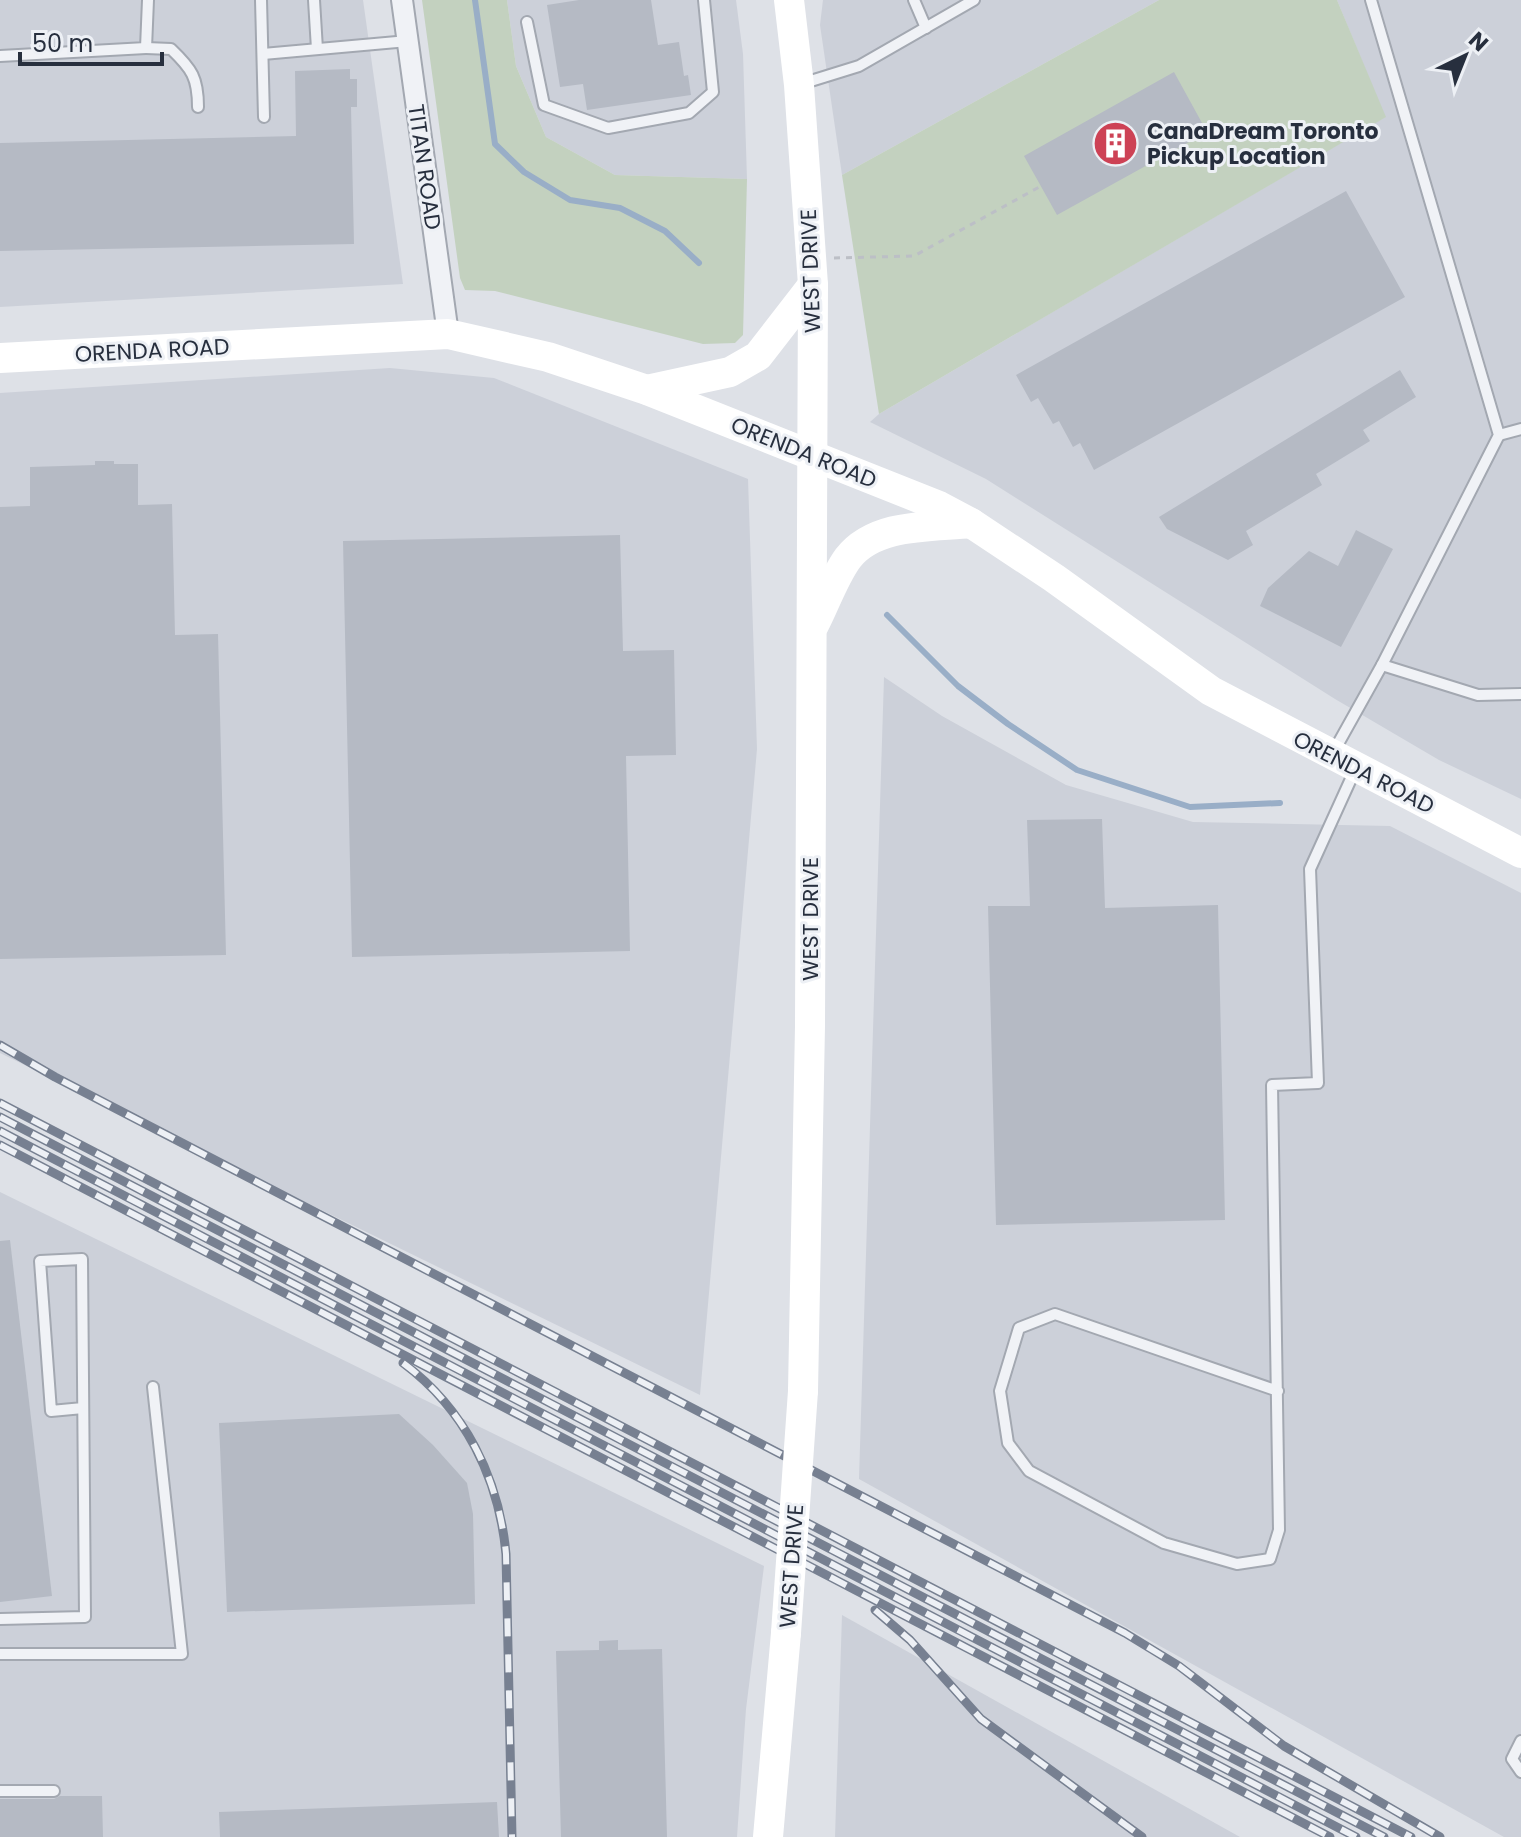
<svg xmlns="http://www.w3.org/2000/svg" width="1521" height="1837" font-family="Poppins,sans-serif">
<rect width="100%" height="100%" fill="#dee1e7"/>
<g fill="#ccd0d9">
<polygon points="0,0 363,0 403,284 0,307"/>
<polygon points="507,0 736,0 743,54 747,179 615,175 546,137 516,66"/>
<polygon points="823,0 1159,0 842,175 820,25"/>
<polygon points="1337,0 1521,0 1521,799 1439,760 1335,699 986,479 870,422 879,414 1385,117"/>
<polygon points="390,368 494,378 748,479 757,749 700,1395 0,1053 0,393"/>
<polygon points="884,677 942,716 1066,785 1193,822 1390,826 1521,893 1521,1837 1504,1837 859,1479"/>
<polygon points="0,1192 764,1566 746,1709 737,1837 0,1837"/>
<polygon points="842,1615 1240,1837 835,1837"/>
</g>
<g fill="#c3d1bf">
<polygon points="422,0 507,0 516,66 546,137 615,175 747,179 743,335 735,343 703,344 495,291 465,290 460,278"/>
<polygon points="1159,0 1337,0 1386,117 879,414 842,175"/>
</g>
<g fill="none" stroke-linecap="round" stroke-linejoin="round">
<g stroke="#99aec7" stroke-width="6">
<polyline points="475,0 495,144 524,172 570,200 620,208 665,231 699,263"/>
<polyline points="887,615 958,686 1008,724 1077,770 1190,807 1280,803"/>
</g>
</g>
<g fill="#b5bac4">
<polygon points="579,0 651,0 658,45 679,42 684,76 688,75 691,95 587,110 583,84 560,87 547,5"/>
<polygon points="350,69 350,79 357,79 357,107 351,107 354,244 0,251 0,143 296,136 295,71"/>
<polygon points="1174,72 1207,132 1057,215 1024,156"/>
<polygon points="1346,191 1405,297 1094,470 1080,443 1073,447 1059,421 1053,424 1038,398 1031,402 1016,375"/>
<polygon points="1400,370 1416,397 1363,430 1370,441 1316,474 1322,485 1246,531 1253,545 1228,560 1167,529 1159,517"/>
<polygon points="95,461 114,461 114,464 138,464 138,505 172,504 175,635 218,634 226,955 0,959 0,507 30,506 30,467 95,465"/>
<polygon points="1356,530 1393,549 1341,647 1260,606 1268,588 1309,551 1338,566"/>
<polygon points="620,535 623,651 674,650 676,755 626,756 630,951 352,957 343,541"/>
<polygon points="1102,819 1105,908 1218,905 1225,1220 996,1225 988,906 1030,906 1027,820"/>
<polygon points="10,1240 52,1596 0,1602 0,1241"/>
<polygon points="399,1414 433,1445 467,1483 473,1514 475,1604 227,1612 219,1423"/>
<polygon points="618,1640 618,1650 662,1649 667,1837 561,1837 556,1651 599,1650 599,1641"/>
<polygon points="60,1796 102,1796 103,1837 0,1837 0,1799 54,1799"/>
<polygon points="497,1802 499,1837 220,1837 219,1812"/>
</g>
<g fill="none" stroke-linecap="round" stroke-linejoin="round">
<defs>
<g id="lane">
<polyline points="261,0 264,117"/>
<polyline points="314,0 317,49"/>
<polyline points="914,0 926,28"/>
<polyline points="527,22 544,105 608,128 689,113 713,92 704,0"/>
<path d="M146,48L171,49C192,69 198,78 198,107"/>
<polyline points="263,54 408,41"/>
<polyline points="0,56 146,48 148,0"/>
<polyline points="801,84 859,66 974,0"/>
<polyline points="1499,435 1521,429"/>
<polyline points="1382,665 1478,695 1521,694"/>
<polyline points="1334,751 1382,665 1499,435 1371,0"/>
<polyline points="1278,1391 1055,1314 1019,1328 1000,1391 1008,1443 1029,1471 1164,1543 1237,1564 1270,1559 1279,1530 1272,1085 1318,1083 1310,869 1355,770"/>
<polyline points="0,1619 85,1617 82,1259 40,1261 51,1411 83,1408"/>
<polyline points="0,1654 182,1654 153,1387"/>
<polyline points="1521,1741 1512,1759 1521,1772"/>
<polyline points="0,1791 54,1791"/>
</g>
<polyline id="street" points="402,0 448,334"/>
</defs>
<use href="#lane" stroke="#a3a8b1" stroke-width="14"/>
<use href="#street" stroke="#a3a8b1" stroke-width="24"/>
<polyline stroke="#bcbfc6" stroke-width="3" stroke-dasharray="6 6" stroke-linecap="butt" points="834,258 914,256 1041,186"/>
<use href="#lane" stroke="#f0f2f6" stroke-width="10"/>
<use href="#street" stroke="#f0f2f6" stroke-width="20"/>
<g stroke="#fff" stroke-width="30">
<polyline points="789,0 799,85 813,285 810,1026 803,1391"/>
<polyline points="0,358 448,334 548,357 647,390 939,506 971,523 1054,578 1211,691 1521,853"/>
<polyline points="647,390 730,372 758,356 813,285"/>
<path d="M814,625C825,604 834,577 848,558C875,523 931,527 971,523"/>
<polyline points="768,1837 786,1633"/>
</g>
<defs>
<g id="rail">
<polyline points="0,1045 55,1077 1125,1633 1179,1666 1284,1746 1440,1837"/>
<polyline points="0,1103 1411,1837"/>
<polyline points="0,1117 1384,1837"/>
<polyline points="0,1131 1356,1837"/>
<polyline points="0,1145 1330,1837"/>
<path d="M403,1363C465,1409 499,1478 506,1554L512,1837"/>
<polyline points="875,1610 910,1640 981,1719 1142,1837"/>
</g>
</defs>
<use href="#rail" stroke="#778091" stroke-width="9"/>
<use href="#rail" stroke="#edf0f5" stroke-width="6" stroke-dasharray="18" stroke-linecap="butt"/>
<polyline stroke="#fff" stroke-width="30" points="786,1633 803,1391"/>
</g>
<defs>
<symbol id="building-disc" viewBox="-11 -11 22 22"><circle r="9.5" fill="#cd4255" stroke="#edf0f5"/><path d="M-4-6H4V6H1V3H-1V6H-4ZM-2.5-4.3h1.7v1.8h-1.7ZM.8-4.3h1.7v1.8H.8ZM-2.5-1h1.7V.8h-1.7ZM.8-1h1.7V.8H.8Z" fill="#fff"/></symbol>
</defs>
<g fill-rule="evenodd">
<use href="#building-disc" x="1090" y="118" width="51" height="51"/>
</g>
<g text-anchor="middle" stroke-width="6" stroke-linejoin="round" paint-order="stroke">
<g font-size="22" font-weight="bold" fill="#272f3e" stroke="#edf0f5" text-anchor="start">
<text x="1147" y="139">CanaDream Toronto<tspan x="1147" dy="25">Pickup Location</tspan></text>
</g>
<g font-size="22" fill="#272f3e" stroke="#edf0f5">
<text transform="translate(425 167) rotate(82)" y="8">TITAN ROAD</text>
<text transform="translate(810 271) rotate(-92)" y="8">WEST DRIVE</text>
<text transform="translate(152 350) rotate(-3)" y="8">ORENDA ROAD</text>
<text transform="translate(804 452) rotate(22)" y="8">ORENDA ROAD</text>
<text transform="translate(1364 772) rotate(27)" y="8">ORENDA ROAD</text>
<text transform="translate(810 919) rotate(-90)" y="8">WEST DRIVE</text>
<text transform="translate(791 1566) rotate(-86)" y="8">WEST DRIVE</text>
</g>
</g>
<g transform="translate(1465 56) rotate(43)" stroke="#edf0f5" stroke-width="6" paint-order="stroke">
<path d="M0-6L14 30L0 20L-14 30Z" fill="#272f3e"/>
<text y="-12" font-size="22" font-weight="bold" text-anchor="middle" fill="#272f3e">N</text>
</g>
<path d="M20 52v12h142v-12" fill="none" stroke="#272f3e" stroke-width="4"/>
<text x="32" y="52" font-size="24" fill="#272f3e" stroke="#edf0f5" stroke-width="6" paint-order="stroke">50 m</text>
</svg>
